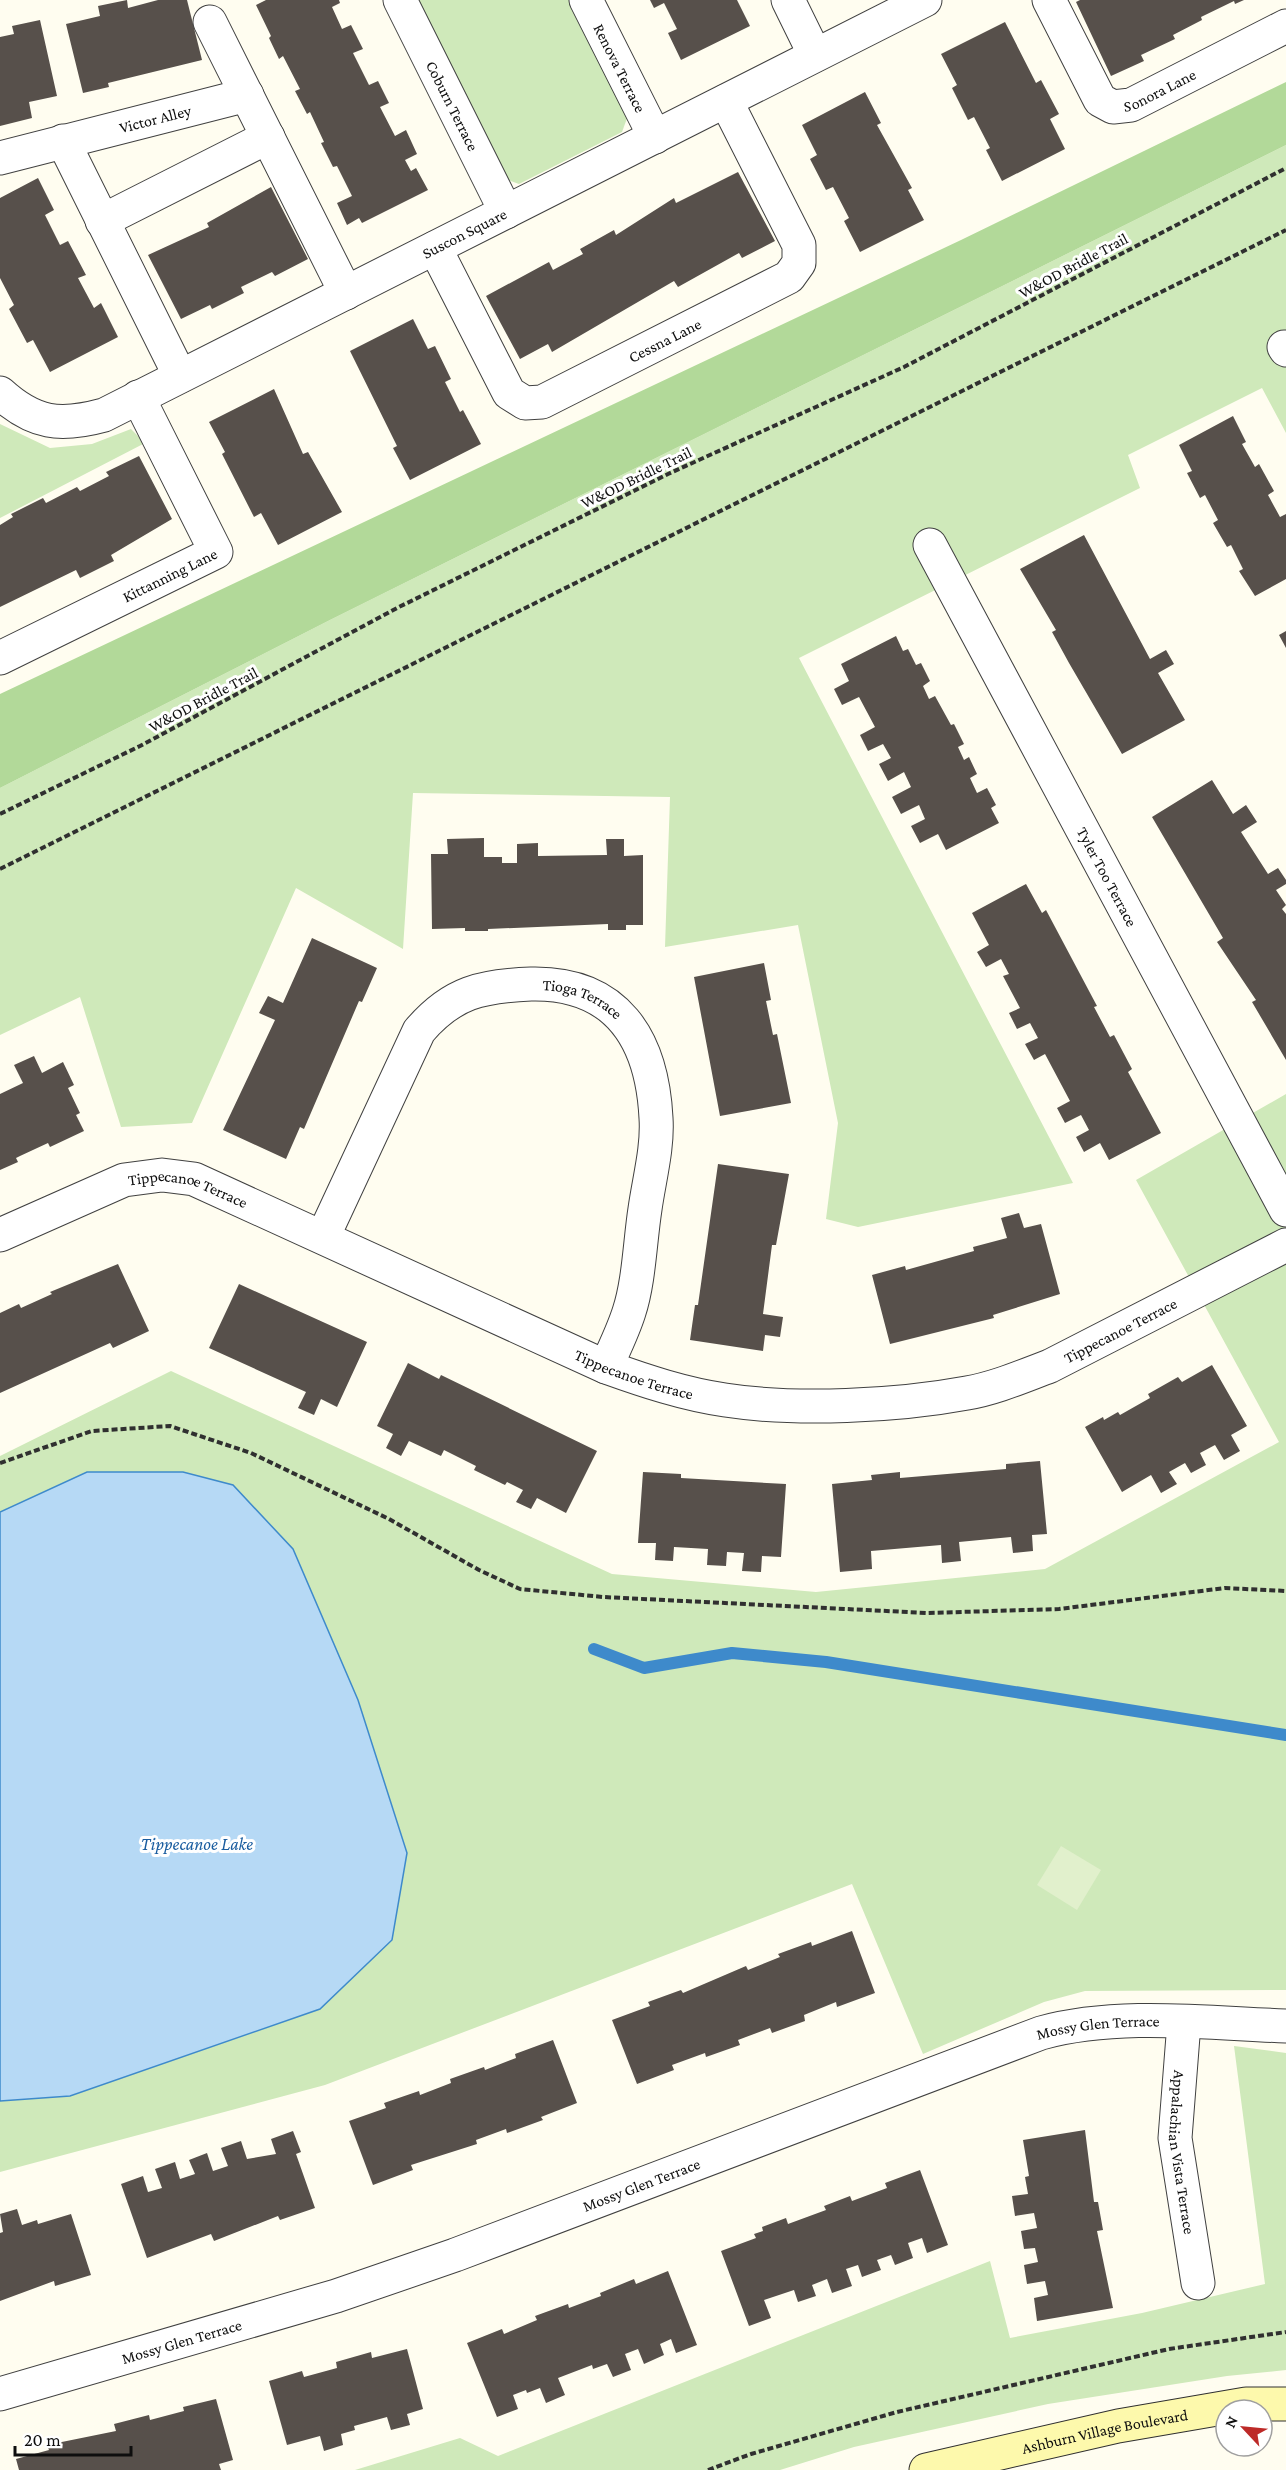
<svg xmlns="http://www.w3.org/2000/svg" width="1286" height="2470" font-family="'Crimson Pro',serif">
<rect width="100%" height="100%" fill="#fffdf0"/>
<g fill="#cfe9ba">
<polygon points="414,0 572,0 629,113 622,132 519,184 502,178"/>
<polygon points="1286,145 1286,433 1262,388 1128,455 1140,488 799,658 1073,1183 858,1227 826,1219 838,1123 798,925 665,947 670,797 413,793 403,949 296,888 192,1123 121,1127 80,997 0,1035 0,788 330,620"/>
<polygon points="0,424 50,448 92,444 131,429 145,443 0,518"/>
<polygon points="1286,1094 1286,1990 1085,1991 1044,2002 923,2054 852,1884 325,2085 0,2172 0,2101 70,2096 320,2009 407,1853 358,1700 293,1549 233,1485 183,1472 87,1472 0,1512 0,1456 171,1371 612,1574 816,1592 1045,1569 1279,1442 1136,1180"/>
<polygon points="1234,2046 1286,2053 1286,2370 1227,2376 1048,2404 854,2447 780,2470 355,2470 460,2438 498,2456 990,2261 1010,2338 1142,2313 1265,2284"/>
</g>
<polygon fill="#b2d999" points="1286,82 1286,145 330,620 0,788 0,694 961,240"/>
<polygon fill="#e1f0cc" points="1061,1846 1101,1870 1077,1910 1037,1885"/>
<polygon fill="#b6d9f5" stroke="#3e8acb" stroke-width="1.5" points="87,1472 183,1472 233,1485 293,1549 358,1700 407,1853 392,1940 320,2009 70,2096 0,2101 0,1512"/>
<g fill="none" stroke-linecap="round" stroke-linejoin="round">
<polyline stroke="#3e8acb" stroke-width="12" points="594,1649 644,1668 732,1653 826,1662 1286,1735"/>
</g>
<g fill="#57504b">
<polygon points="127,0 128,8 158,0 187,0 202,60 108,83 109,87 83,93 66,24 100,16 98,6"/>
<polygon points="266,0 339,0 340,3 332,7 342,29 351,25 363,49 353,53 369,85 378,81 389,103 380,107 395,136 406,130 417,154 405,160 411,171 416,168 428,190 362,223 359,218 347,225 337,203 352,196 337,166 333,167 321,143 324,142 310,112 307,114 295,91 300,89 283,56 279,59 269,38 271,36 256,5"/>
<polygon points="650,0 737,0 750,26 681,60 668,33 677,29 664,3 654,8"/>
<polygon points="1080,0 1244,0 1235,4 1234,1 1201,17 1202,20 1173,35 1175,39 1141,55 1144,61 1111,76 1076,2"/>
<polygon points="40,20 57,96 29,102 32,118 0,126 0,37 14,34 12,26"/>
<polygon points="1005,22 1036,83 1041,80 1059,114 1050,119 1065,149 1002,181 986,150 990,148 974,117 968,120 952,88 957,85 941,54"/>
<polygon points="865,92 881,123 877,125 912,188 908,190 924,220 860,252 844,221 849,218 833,187 826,190 810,159 817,155 802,125"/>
<polygon points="738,172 775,241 742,258 739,253 678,287 674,281 552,352 548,344 520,359 486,296 549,262 553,270 583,254 580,249 614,230 616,235 674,198 676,203"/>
<polygon points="38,178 54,210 45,215 60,245 68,241 86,275 78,278 94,308 101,303 118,337 50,372 33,340 27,343 9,309 14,305 0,278 0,198"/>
<polygon points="271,187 308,259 275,276 272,272 241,287 244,293 212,309 210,305 181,319 148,255 209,227 207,223"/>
<polygon points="413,319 428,349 435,346 451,379 445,382 460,412 463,410 481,444 410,480 393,448 397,446 350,351"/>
<polygon points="274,389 303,454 308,452 342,512 278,545 261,513 254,517 222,454 225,452 209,422"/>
<polygon points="1233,416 1246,442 1242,444 1255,467 1259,464 1274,491 1268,495 1280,517 1286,514 1286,579 1255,596 1239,571 1243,569 1231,545 1227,547 1213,523 1218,520 1205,495 1200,498 1187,473 1192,471 1179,445"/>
<polygon points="139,456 172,519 111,555 114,561 80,578 76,570 0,607 0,525 13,517 11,514 43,498 46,503 77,487 80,491 109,476 106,472"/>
<polygon points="1084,535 1150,659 1166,650 1174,664 1158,673 1185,720 1122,754 1069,663 1052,632 1056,630 1020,569"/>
<polygon points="1286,631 1286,648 1279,635"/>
<polygon points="896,636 903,651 908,649 916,665 921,663 930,681 923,686 929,699 935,696 951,725 954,724 964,744 958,747 964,760 969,757 977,774 970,778 977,793 987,788 996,805 991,808 999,823 946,850 938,834 920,843 911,826 925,819 919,805 901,814 892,797 911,787 904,772 888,781 879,764 891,758 883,744 868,751 860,735 875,727 859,697 842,705 834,689 849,681 841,664"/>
<polygon points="1212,780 1233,814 1246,805 1257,822 1241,832 1268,874 1278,868 1286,880 1286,884 1276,890 1286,905 1282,909 1286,914 1286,1060 1252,1002 1256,1000 1217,942 1223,938 1152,817"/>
<polygon points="484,838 484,857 502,857 502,863 517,863 517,844 538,843 538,856 607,855 606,839 624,839 624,856 643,855 643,925 626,925 626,930 608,930 608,924 488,929 488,931 465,931 465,928 432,929 431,854 448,854 447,839"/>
<polygon points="1026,884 1042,913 1046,910 1097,1006 1094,1007 1110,1037 1114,1035 1132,1069 1128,1072 1161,1133 1109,1160 1100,1143 1084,1152 1076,1137 1089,1130 1081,1115 1065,1123 1057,1108 1070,1101 1045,1054 1034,1060 1025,1044 1038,1038 1030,1023 1017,1029 1009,1013 1020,1008 1003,976 1009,974 1001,959 986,967 977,952 989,945 972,913"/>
<polygon points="312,938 377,968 362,1002 359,1001 304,1129 300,1127 286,1159 223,1130 275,1020 259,1013 268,996 283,1003"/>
<polygon points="764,963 771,1000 766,1001 773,1035 777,1034 791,1103 720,1116 694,977"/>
<polygon points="34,1056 42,1073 63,1062 74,1085 68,1088 80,1113 76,1115 84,1131 50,1147 48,1143 20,1156 16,1158 18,1162 0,1170 0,1094 23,1083 14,1065"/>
<polygon points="718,1164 789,1174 776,1245 772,1245 763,1314 783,1317 780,1337 765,1335 763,1351 690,1340 695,1305 698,1305"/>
<polygon points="1019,1213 1024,1228 1041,1224 1060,1294 993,1315 994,1318 890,1344 872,1275 905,1266 906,1270 974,1251 973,1247 1007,1238 1001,1218"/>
<polygon points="118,1264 149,1331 113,1348 110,1343 0,1393 0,1313 19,1304 21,1308 52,1294 50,1292"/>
<polygon points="239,1284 367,1342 337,1407 321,1399 314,1415 298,1408 306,1392 209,1348"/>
<polygon points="408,1363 439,1379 441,1375 597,1451 566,1513 537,1498 531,1509 516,1502 523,1490 507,1482 505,1485 474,1470 476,1466 444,1450 441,1456 409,1441 401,1456 386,1448 393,1434 377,1426"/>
<polygon points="1212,1365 1247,1426 1231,1435 1240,1451 1224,1460 1215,1445 1200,1453 1206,1465 1191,1473 1185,1463 1169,1472 1177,1484 1161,1493 1151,1475 1122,1492 1085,1427 1103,1417 1104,1420 1118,1412 1120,1415 1150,1398 1148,1394 1178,1377 1182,1382"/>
<polygon points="1040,1461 1047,1534 1032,1535 1033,1551 1013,1553 1011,1537 959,1542 961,1561 942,1563 941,1545 871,1551 872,1569 840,1572 832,1484 872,1480 871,1475 900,1472 900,1478 1006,1469 1006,1464"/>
<polygon points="643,1472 681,1474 681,1478 786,1484 781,1557 762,1556 761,1572 742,1571 744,1553 727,1552 726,1566 707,1565 708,1549 674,1547 673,1561 655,1560 656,1543 638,1543"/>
<polygon points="852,1931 875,1993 837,2007 836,2002 804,2015 805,2021 772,2033 770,2028 738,2040 740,2045 706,2057 705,2053 672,2065 674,2070 637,2084 612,2020 650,2006 648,2002 681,1990 683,1993 746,1966 748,1970 780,1957 778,1954 811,1942 812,1946"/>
<polygon points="553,2040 577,2103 541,2117 543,2120 507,2133 506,2129 476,2140 477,2144 411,2165 413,2170 373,2185 349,2121 386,2108 384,2103 419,2091 420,2095 451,2083 450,2079 484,2067 485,2070 516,2058 515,2054"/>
<polygon points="1085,2130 1094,2202 1098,2202 1103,2230 1097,2231 1113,2308 1037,2321 1034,2298 1048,2295 1045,2281 1027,2284 1024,2265 1038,2262 1035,2248 1024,2249 1021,2231 1037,2228 1034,2213 1015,2216 1012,2196 1028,2194 1025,2177 1029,2176 1023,2140"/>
<polygon points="293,2131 301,2152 296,2154 315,2208 280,2220 278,2216 214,2241 211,2234 147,2258 121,2184 143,2176 148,2192 162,2188 155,2169 175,2162 180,2179 195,2174 189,2160 207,2153 213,2171 228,2166 221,2148 241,2141 247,2159 276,2154 271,2139"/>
<polygon points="920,2170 948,2245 927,2253 922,2238 908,2243 913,2258 895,2265 891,2255 877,2260 881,2270 862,2277 858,2265 846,2269 852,2286 832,2293 827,2279 812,2285 816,2296 798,2302 794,2290 764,2300 771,2318 749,2326 721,2251 756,2238 754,2234 763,2231 762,2227 786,2218 788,2224 826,2210 824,2206 850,2196 852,2201 887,2188 885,2183"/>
<polygon points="17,2209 22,2225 37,2220 38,2224 71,2214 91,2275 55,2286 54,2281 0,2301 0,2233 3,2232 0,2214"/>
<polygon points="668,2271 697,2345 676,2353 671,2339 660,2344 664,2355 644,2364 638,2349 625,2354 631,2370 613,2377 607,2364 593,2369 592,2365 558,2378 565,2395 546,2403 540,2388 527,2393 526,2390 513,2395 518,2409 497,2417 467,2343 502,2329 504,2334 537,2320 535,2316 568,2304 569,2308 601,2296 600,2293 634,2279 636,2284"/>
<polygon points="407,2349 423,2409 407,2414 410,2425 391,2430 387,2417 354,2426 355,2430 341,2434 343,2445 324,2451 320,2436 287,2445 269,2381 302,2371 304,2377 337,2368 336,2362 371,2352 372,2358"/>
<polygon points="216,2399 233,2460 219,2464 221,2470 19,2470 16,2459 49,2450 47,2445 116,2431 114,2424 149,2415 150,2420 184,2411 183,2407"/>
</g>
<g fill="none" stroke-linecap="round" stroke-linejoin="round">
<defs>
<g id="street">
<path id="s1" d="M400,0L506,212"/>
<path id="s2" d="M586,0L655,137"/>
<polyline points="788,0 815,55"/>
<path id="s3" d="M1049,0L1100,100L1113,107L1131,105L1286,26"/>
<polyline points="210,22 346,293"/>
<polyline points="63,141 180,376"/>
<path id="s4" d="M0,158L247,95"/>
<polyline points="102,221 268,137"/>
<path id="s5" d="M435,248L509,393L525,403L542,402L789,277L799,263V245L726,101"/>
<polyline points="1284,347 1286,350"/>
<path id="s6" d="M0,393C34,424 60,427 104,415L925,0"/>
<path id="s7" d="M930,545L1286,1210"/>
<path id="s8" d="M0,658L216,552L138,397"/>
<path id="s9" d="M0,1235L124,1180L162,1175L194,1179L606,1367C645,1381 684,1394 725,1400C796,1411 897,1406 967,1393C996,1388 1023,1376 1050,1366L1286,1245"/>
<path id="s10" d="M323,1237L419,1031C452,992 482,986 531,984C617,982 652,1039 656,1118C658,1148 649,1180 645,1209C640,1241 639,1282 629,1312C623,1331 614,1349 606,1367"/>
<path id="s11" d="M1184,2023L1175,2138L1198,2283"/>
<path id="s12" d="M0,2394L336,2296L455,2255L1041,2033C1117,2012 1207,2023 1286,2026"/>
</g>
<g id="secondary">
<path id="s13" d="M926,2470L1118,2426L1246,2404H1286"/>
</g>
</defs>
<use href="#street" stroke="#414141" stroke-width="35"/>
<use href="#secondary" stroke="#303030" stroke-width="35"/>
<g stroke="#303030" stroke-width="4" stroke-dasharray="6 3" stroke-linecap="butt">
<polyline points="0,814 140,746 397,608 668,474 904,367 1286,168"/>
<polyline points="0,869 1286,230"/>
<polyline points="0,1463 92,1431 170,1426 251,1453 389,1519 479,1570 520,1589 603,1597 927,1613 1059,1609 1225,1588 1286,1591"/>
<polyline points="708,2470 751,2454 897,2412 1169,2349 1286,2332"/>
</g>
<use href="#street" stroke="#fff" stroke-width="33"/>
<use href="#secondary" stroke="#fdf9ac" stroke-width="33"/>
</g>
<g text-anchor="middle" stroke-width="6" stroke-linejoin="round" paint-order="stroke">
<g font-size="16" fill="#0e0e0e" stroke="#fff">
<text dy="6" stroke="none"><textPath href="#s2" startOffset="76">Renova Terrace</textPath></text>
<text dy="6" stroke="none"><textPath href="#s3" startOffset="177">Sonora Lane</textPath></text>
<text dy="6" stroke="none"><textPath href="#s1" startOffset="118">Coburn Terrace</textPath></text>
<text dy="6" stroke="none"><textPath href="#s4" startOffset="160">Victor Alley</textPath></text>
<text dy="6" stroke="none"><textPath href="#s6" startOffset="516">Suscon Square</textPath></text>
<text transform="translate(1073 265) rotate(-28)" y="6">W&amp;OD Bridle Trail</text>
<text dy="6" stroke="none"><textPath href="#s5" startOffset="336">Cessna Lane</textPath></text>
<text transform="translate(636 477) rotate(-26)" y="6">W&amp;OD Bridle Trail</text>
<text dy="6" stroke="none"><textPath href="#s8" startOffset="189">Kittanning Lane</textPath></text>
<text transform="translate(203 699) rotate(-28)" y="6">W&amp;OD Bridle Trail</text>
<text dy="6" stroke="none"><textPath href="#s7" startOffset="376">Tyler Too Terrace</textPath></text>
<text dy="6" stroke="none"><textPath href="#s10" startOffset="408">Tioga Terrace</textPath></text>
<text dy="6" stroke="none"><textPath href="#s9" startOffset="202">Tippecanoe Terrace</textPath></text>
<text dy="6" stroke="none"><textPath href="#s9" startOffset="1192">Tippecanoe Terrace</textPath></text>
<text dy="6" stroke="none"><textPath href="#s9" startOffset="688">Tippecanoe Terrace</textPath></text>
<text dy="6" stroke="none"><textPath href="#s12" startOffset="1160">Mossy Glen Terrace</textPath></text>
<text dy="6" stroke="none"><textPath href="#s11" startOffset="130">Appalachian Vista Terrace</textPath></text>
<text dy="6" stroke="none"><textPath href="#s12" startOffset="675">Mossy Glen Terrace</textPath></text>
<text dy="6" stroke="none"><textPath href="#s12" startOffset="189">Mossy Glen Terrace</textPath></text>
<text dy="6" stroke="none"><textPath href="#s13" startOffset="183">Ashburn Village Boulevard</textPath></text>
</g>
<g font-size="18" font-style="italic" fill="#195c9f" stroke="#fff">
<text x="197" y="1850">Tippecanoe Lake</text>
</g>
</g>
<g transform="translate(1244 2428) rotate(296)"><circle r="28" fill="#ffffff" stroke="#9f9f9f" stroke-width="1.5"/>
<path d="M0-4.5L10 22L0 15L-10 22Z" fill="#bd2a28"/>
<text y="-9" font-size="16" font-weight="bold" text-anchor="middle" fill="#0e0e0e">N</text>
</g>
<path d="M15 2446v9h116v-9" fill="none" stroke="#0e0e0e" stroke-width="3"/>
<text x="24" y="2446" font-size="18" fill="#0e0e0e" stroke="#ffffff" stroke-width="4.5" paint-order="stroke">20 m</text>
</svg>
